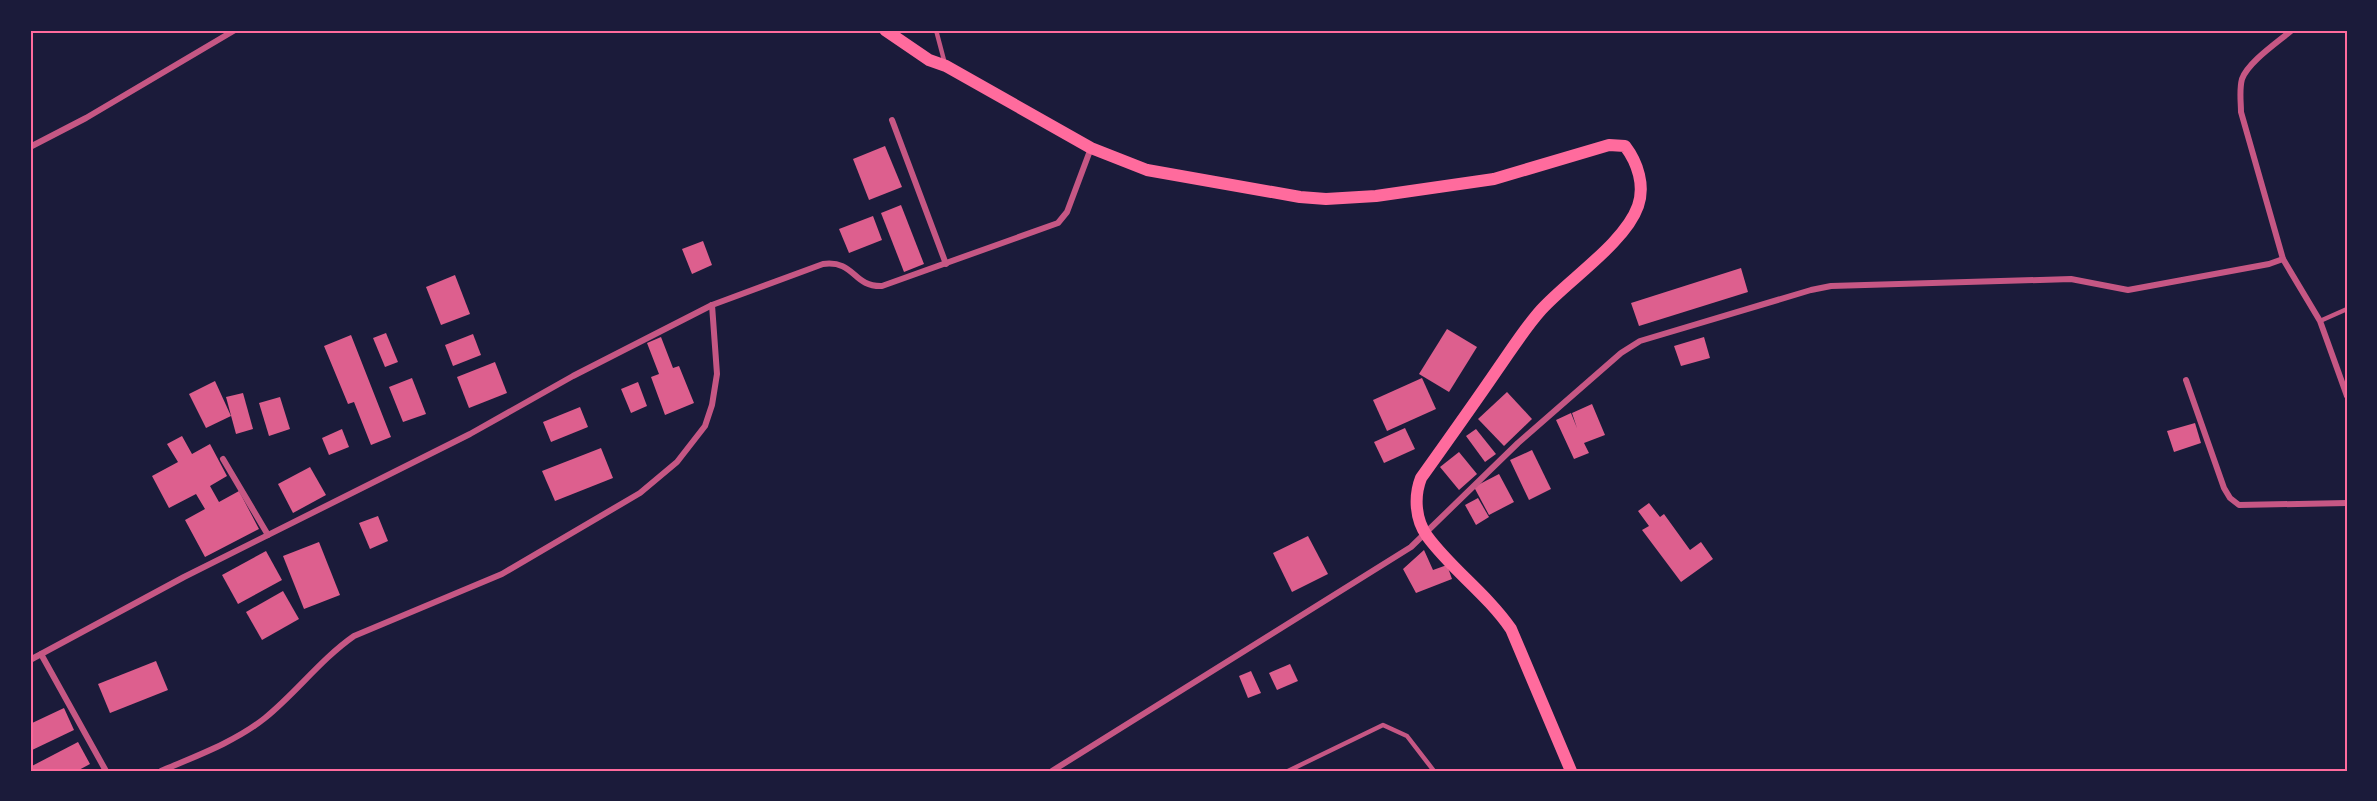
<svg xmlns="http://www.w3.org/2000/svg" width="2377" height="801" font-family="Lato,sans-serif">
<rect width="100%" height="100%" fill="#1b1b3a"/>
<g fill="#dd5f8e">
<polygon points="885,146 902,187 869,200 853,159"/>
<polygon points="901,205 924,264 904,272 881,213"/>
<polygon points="873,216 882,240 849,253 839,229"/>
<polygon points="703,241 712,265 692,274 682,249"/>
<polygon points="1741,268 1748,292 1639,326 1631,303"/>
<polygon points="455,275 470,314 441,325 426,287"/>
<polygon points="1447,329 1477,347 1449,392 1419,374"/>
<polygon points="386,333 398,362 385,367 373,338"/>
<polygon points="473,334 481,355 453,366 445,345"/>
<polygon points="351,335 391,437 371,445 354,402 348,404 324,346"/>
<polygon points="661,337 673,368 679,366 694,403 665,415 651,377 659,374 647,343"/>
<polygon points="1704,337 1710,358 1681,366 1674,346"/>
<polygon points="495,362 507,393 469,408 457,377"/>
<polygon points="412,378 426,414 403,422 389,387"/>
<polygon points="1422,378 1436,409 1387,431 1373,400"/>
<polygon points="215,381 231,416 206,428 189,394"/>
<polygon points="638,382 647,406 631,413 621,389"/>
<polygon points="1507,392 1532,419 1504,446 1478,419"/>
<polygon points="243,393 253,429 236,434 226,397"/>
<polygon points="280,397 290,429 269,436 259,403"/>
<polygon points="1592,404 1605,435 1584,443 1589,453 1574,459 1556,420 1571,413 1577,428 1572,413"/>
<polygon points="580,407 588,427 551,442 543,422"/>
<polygon points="2195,423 2201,443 2174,452 2167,431"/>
<polygon points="1405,428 1415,449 1384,463 1374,442"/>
<polygon points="342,429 349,447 329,455 322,438"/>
<polygon points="1476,429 1496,454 1485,462 1466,436"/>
<polygon points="182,436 192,454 210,444 227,476 210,486 219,502 239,491 259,529 205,557 185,520 205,509 196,494 169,508 152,476 178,462 167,444"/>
<polygon points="601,448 613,478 555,501 542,471"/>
<polygon points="1532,450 1551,489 1529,500 1510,460"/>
<polygon points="1459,452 1477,474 1459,490 1440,467"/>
<polygon points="310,467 326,495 293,513 278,484"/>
<polygon points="1499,474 1514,502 1489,515 1474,487"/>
<polygon points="1478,498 1489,517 1476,525 1465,505"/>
<polygon points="1649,503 1660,517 1664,514 1690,550 1701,542 1713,559 1681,582 1642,530 1649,526 1638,511"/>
<polygon points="378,516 388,541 370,549 359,523"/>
<polygon points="1308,536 1328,574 1292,592 1273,553"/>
<polygon points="319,542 340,595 304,609 283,556"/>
<polygon points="1424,550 1433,570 1447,565 1452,579 1416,593 1403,569"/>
<polygon points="266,551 282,580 238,604 222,575"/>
<polygon points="283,591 299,619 262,640 246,612"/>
<polygon points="156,661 168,690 110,713 98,684"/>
<polygon points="1290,664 1298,681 1277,690 1269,673"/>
<polygon points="1251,671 1261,693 1248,698 1239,676"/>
<polygon points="64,708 74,730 30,751 30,724"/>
<polygon points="78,742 90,764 77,771 31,771 30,767"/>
</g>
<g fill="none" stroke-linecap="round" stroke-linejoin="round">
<g stroke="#c65784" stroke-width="4.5">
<polyline points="936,30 945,64"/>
<polyline points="2320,321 2347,309"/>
<polyline points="1288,771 1383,725 1407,736 1434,771"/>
</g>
<g stroke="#c65784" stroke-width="6">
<path d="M2292,30C2278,42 2248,62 2242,79C2239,90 2241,102 2241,112L2283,259L2320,321L2347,396"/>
<polyline points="892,120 946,264"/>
<polyline points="30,147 86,118 235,30"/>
<polyline points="2186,380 2224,488 2230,498 2239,505 2347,503"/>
<polyline points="223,459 268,535"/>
<polyline points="41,654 106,771"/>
<path d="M30,660L184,577L470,434L573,376L712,305L823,264C856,260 852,287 882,286L1058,223L1067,212L1091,148"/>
<path d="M161,771C196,756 235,742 265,718C296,693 321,659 354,636L502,574L640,493L677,462L705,426L712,405L717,374L712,305"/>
<polyline points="1052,771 1411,547 1518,443 1621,353 1640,341 1811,290 1831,286 2071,279 2128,290 2269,264 2283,259"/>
</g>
<path stroke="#ff6b9d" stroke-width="12" d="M885,30L929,60L946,66L1091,148L1147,170L1300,197L1326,199L1376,196L1494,179L1609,145L1625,146C1638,163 1645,186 1638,206C1625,243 1568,280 1541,310C1524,329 1510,352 1495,373C1471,408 1446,443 1421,478C1414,496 1415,519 1427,536C1451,569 1487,594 1511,629L1571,771"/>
</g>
<rect width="2377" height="801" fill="none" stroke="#1b1b3a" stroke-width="63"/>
<rect x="32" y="32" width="2314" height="738" fill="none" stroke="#ff6b9d" stroke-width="2"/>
</svg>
